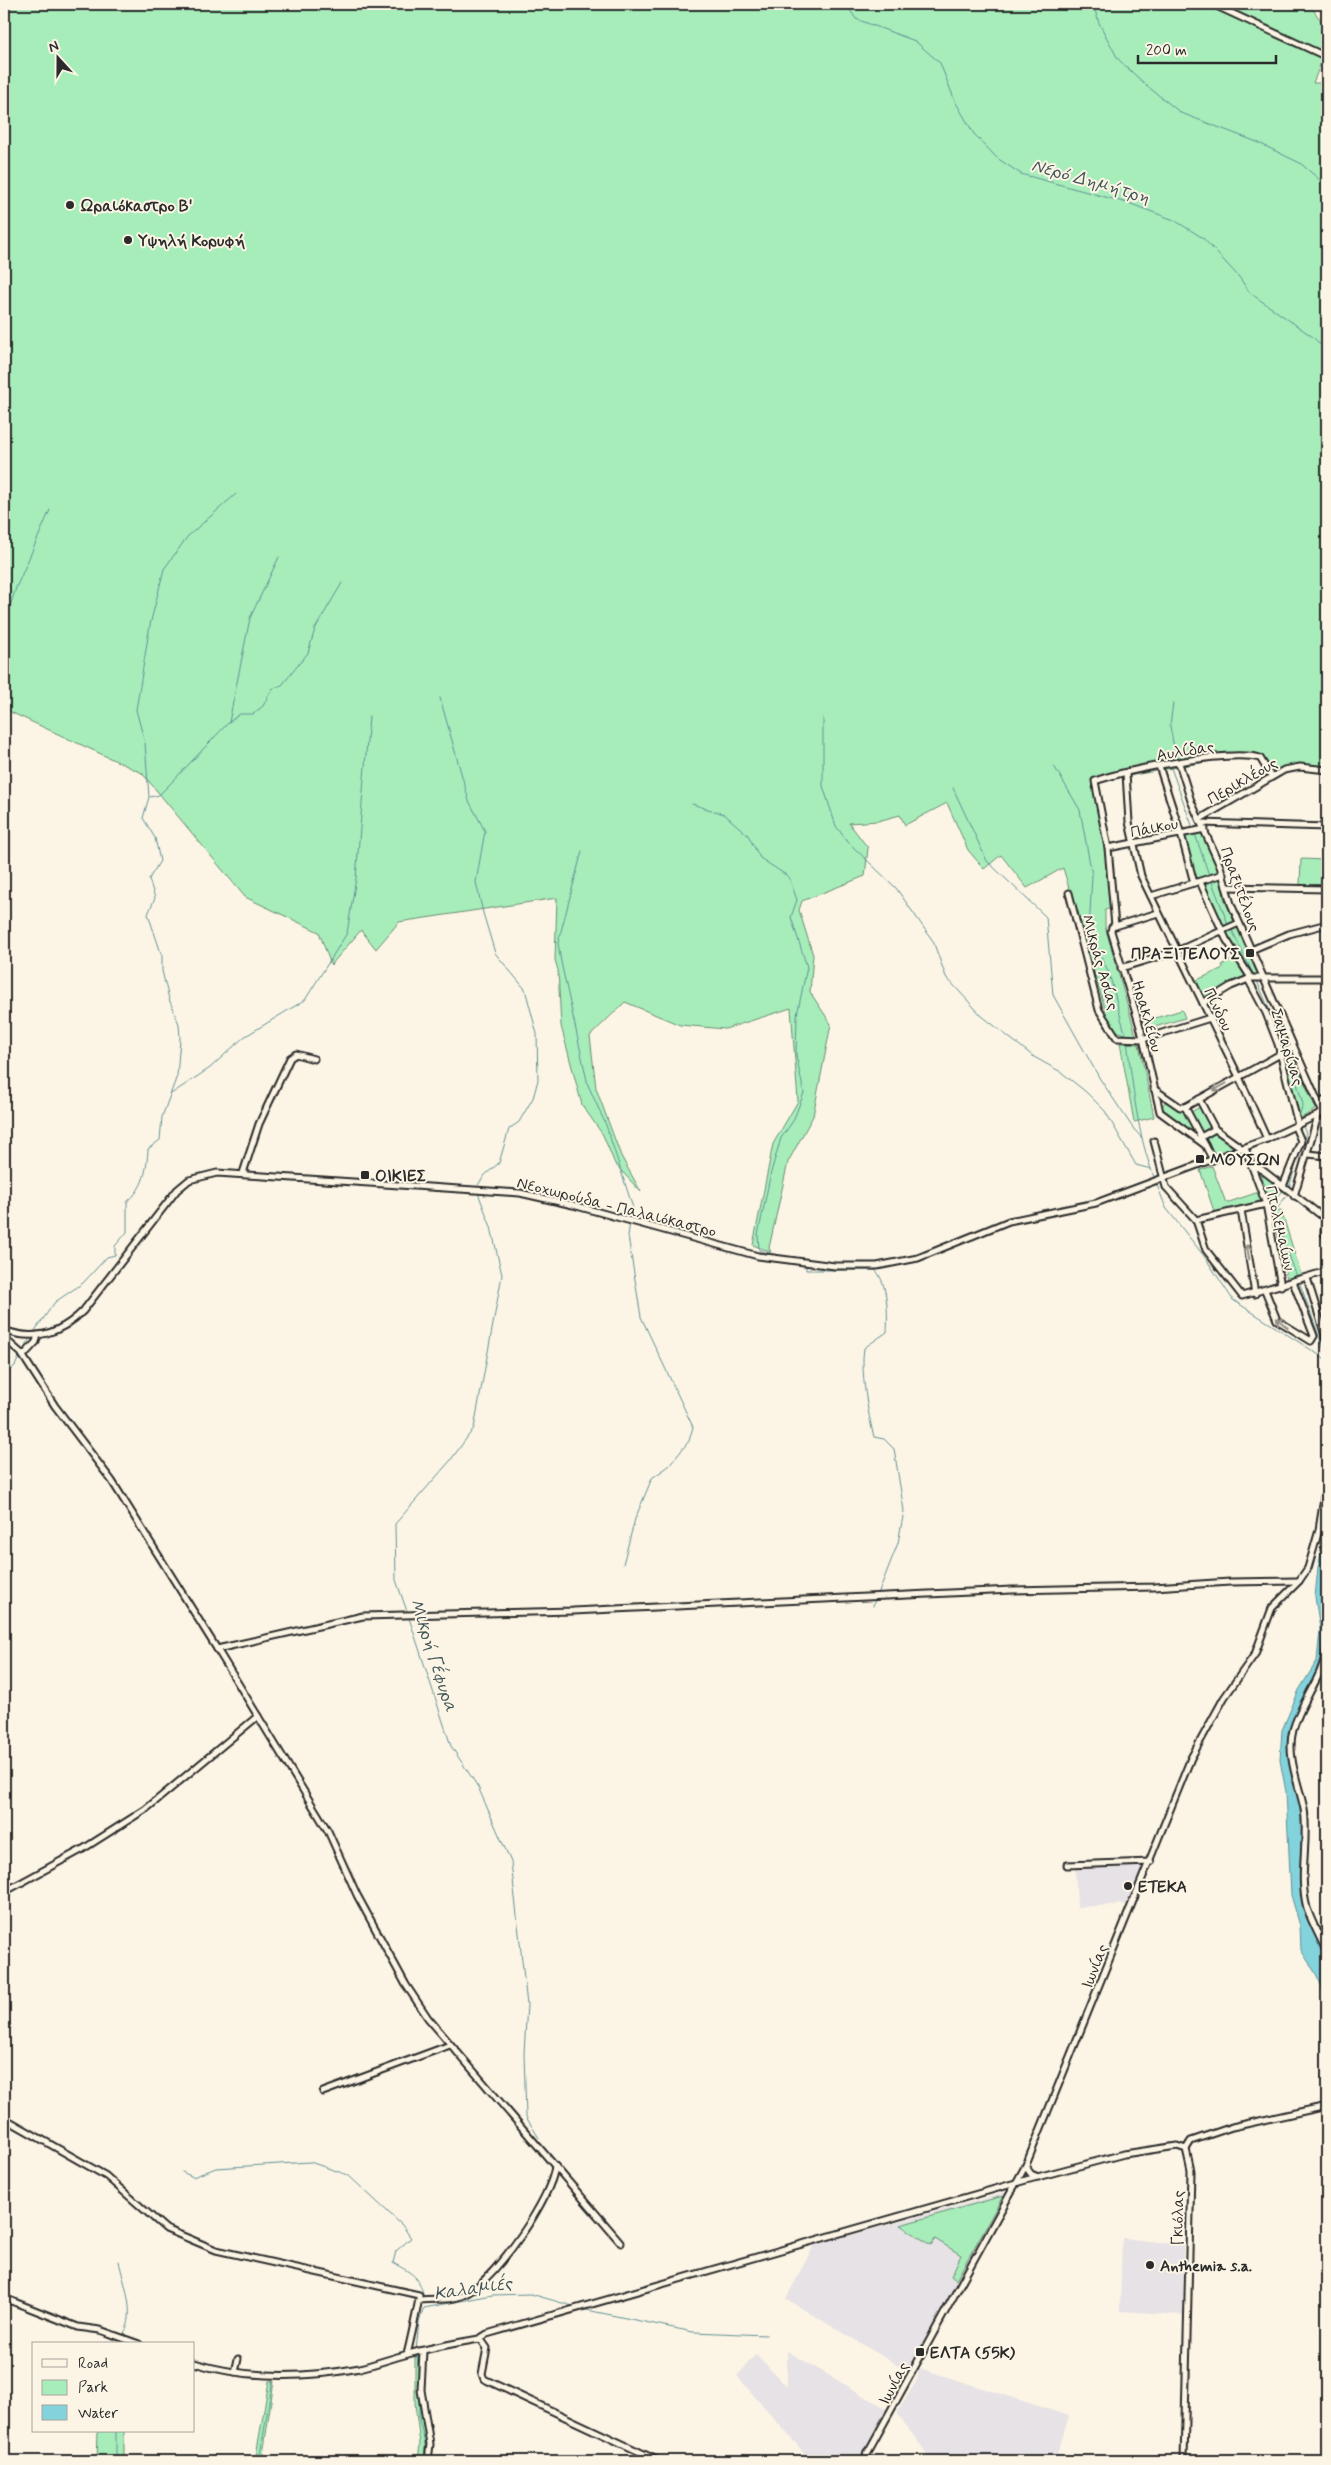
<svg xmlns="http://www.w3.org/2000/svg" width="1331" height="2465" font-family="Mynerve,sans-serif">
<rect width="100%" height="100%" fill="#fcf5e5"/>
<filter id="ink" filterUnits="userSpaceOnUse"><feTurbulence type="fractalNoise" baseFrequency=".02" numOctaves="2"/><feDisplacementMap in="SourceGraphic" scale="10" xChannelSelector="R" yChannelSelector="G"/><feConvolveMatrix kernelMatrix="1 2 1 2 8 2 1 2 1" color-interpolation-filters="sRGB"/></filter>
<g filter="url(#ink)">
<g fill="#e6e2e5">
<polygon points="1145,1865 1131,1904 1077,1907 1075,1867"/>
<polygon points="1008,2192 907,2371 786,2299 814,2245"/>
<polygon points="1122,2238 1183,2245 1183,2315 1120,2311"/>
<polygon points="787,2351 887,2409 858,2461 811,2461 737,2376 756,2354 787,2387"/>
<polygon points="919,2368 1069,2416 1055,2461 932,2461 897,2413 918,2378"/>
</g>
<g fill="#a7edba" stroke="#698c72">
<polygon points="4,4 1309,4 1327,29 1327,62 1322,60 1313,83 1327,83 1327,768 1291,765 1267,774 1259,759 1232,757 1096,782 1101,804 1111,908 1105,910 1105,926 1137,1039 1111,1029 1063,868 1027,888 1001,855 984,869 968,850 947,803 905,825 900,815 878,821 849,823 868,848 865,876 802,901 799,910 813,955 810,992 831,1024 813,1116 788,1162 769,1248 771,1252 753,1245 773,1144 798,1101 791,1008 725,1029 680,1025 625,1002 590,1036 596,1088 621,1156 641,1192 615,1164 603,1135 582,1105 561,1026 558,970 555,960 557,898 399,922 376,949 361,930 331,965 319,932 245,897 142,773 4,709"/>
<polygon points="1200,832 1204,835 1220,873 1195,881 1183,836"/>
<polygon points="1301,859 1326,860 1326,885 1300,885"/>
<polygon points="1221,877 1224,898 1234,922 1222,927 1202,883"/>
<polygon points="1237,926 1258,975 1252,976 1224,932"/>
<polygon points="1236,958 1247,975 1204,1000 1195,981 1223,968 1222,965"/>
<polygon points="1182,1010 1185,1018 1148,1029 1145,1021"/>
<polygon points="1120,1043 1139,1044 1154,1117 1134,1122"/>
<polygon points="1291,1052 1316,1109 1298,1120 1282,1057"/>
<polygon points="1167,1100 1186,1114 1194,1131 1191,1133 1162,1112 1161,1107"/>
<polygon points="1200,1107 1214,1133 1234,1147 1213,1155 1191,1112"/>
<polygon points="1212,1166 1226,1203 1259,1192 1263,1203 1215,1214 1200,1170"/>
<polygon points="1259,1170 1283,1191 1271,1203"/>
<polygon points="1281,1210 1301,1274 1287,1279 1273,1211"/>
<polygon points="1003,2196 956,2280 951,2276 961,2255 935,2239 931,2245 900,2225"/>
<polygon points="419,2355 419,2403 426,2432 424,2461 418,2461 420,2444 415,2404 415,2357"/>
<polygon points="269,2381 274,2381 262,2461 255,2461"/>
<polygon points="98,2431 124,2431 124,2461 97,2461"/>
</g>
<polygon fill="#83d3dd" stroke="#609096" points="1327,1524 1327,1545 1321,1590 1325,1644 1312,1683 1288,1732 1289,1755 1300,1800 1304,1836 1300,1877 1303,1897 1327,1962 1327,1997 1316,1974 1301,1950 1300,1926 1291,1895 1286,1792 1280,1760 1282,1730 1299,1690 1317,1661 1320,1629 1315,1597 1318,1567"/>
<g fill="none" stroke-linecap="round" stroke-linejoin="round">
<g stroke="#609096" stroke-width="1">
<polyline points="846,4 856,19 915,41 940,63 955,101 974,134 997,158 1021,174 1131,204 1174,220 1203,238 1239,277 1250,293 1313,337 1327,351"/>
<polyline points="1093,4 1099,23 1118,59 1147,86 1181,113 1257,142 1300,163 1327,186"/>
<polyline points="4,624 16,588 50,510"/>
<polyline points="440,698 469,801 485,831 476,882 483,913 495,953 525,989 537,1034 538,1080 533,1098 519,1122 509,1129 499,1163 485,1175 478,1185"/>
<polyline points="823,718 823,786 836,826 847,841 896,888 933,941 946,977 982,1016 1034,1057 1061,1072 1086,1092 1105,1111 1136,1165 1151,1169"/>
<polyline points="229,722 240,714 253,714 263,706 272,689 282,685 308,653 315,629 342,583"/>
<polyline points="1169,761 1174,748 1170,726 1173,703"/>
<polyline points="1054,766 1080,810 1092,875 1089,932 1109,973 1126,1037"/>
<polyline points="1171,768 1193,828"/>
<polyline points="953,788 987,861 1046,917 1053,995 1100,1079 1133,1128 1142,1138"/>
<polyline points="150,797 159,795 170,784 229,722 250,618 279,557"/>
<polyline points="692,804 724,814 748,835 760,858 789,877 797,900 791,917 807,967 797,1015 796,1055 804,1093 793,1121 781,1138 771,1172 758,1235 759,1250 776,1255 807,1259"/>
<polyline points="1195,834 1209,875"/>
<polyline points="582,851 558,943 561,962 588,1085 606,1125 633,1208 631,1218"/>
<polyline points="1212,882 1228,924"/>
<polyline points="1232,930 1253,974"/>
<polyline points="1257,981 1286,1048"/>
<path d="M1127,1041C1133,1087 1137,1134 1154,1177"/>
<polyline points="1288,1053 1303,1104 1299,1116 1300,1120"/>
<polyline points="171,1094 210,1068 244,1037 305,1000 347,933 356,878 369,716"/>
<polyline points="1303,1127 1306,1133 1303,1141"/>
<polyline points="1157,1185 1166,1208 1204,1256 1233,1300 1327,1360"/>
<polyline points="1289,1187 1302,1145"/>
<polyline points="1287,1195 1274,1213 1297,1277"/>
<path d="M806,1267V1270H875C888,1282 888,1315 887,1332L864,1348C860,1371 868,1414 874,1437L884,1439L894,1449L904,1511L898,1543L878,1594"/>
<polyline points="1300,1284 1327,1358"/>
<path d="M34,1332L55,1302L83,1283L107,1257L115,1255V1246L127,1232V1202C144,1188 147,1169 148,1149L160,1140L162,1117L177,1076L180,1039L179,1024L169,999L162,971V956L148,914L155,898L149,879L160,861L155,838L143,818L149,797L145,743L136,710L150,625L164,569L188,536L236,494"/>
<polyline points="22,1352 29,1340"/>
<polyline points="4,1375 15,1366 20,1355"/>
<polyline points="623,1564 635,1519 652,1478 669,1466 689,1441 693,1427 641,1317 628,1236 630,1222"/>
<polyline points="873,1606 875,1599"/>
<polyline points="408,1614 396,1580 395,1524 450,1461 474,1428 502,1275 491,1227 478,1193"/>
<polyline points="409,1618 451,1746 478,1787 511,1862 527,2005 524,2053 526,2117 539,2138"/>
<path d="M182,2172L193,2177L216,2168L310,2162L348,2175L402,2225L411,2238L396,2251L393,2263C412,2273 421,2277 424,2299"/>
<path d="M119,2261C123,2282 137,2314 124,2333"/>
<polyline points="582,2309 693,2332 766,2335"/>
<polyline points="116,2344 119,2340"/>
<polyline points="416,2350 419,2322 424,2308 492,2295 531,2294 576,2307"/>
<polyline points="417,2354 419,2383"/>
<polyline points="419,2392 419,2419 426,2448 423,2461"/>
<polyline points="116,2431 116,2461"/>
<polyline points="259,2461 273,2378"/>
</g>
<defs>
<g id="minor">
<polyline points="1212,4 1327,57"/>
<polyline points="1325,111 1327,111"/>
<polyline points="1179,763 1191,801 1220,866 1231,904 1323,1113"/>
<polyline points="1159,766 1181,834 1194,883"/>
<polyline points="1126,773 1129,822 1141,876 1239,1077 1267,1139"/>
<polyline points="1200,819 1284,770 1300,767 1327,770"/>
<polyline points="1202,823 1327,827"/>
<polyline points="1108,848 1205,829"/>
<polyline points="1200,882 1226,939 1251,978"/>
<polyline points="1226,887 1327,889"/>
<polyline points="1069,893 1099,1010 1117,1038 1143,1039 1210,1018"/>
<polyline points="1151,896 1223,874"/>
<polyline points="1158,913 1112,927 1111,931 1141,1030 1160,1112 1205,1145"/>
<path d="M1115,926L1108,848L1095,781C1127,770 1229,749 1260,758L1271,776"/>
<polyline points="1251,950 1289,934 1327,924"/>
<polyline points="1121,968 1177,951 1239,923"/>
<polyline points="1248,979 1266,1013 1278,1044 1298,1125"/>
<polyline points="1203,1003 1231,986 1251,978 1327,978"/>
<polyline points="1154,1089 1180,1107 1185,1107"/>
<polyline points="1199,1099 1215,1129 1243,1149"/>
<polyline points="1319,1105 1327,1098"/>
<polyline points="1185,1107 1293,1047"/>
<polyline points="1185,1107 1213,1160"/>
<polyline points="1201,1137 1215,1129"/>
<polyline points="1154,1141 1166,1187 1196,1220 1206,1250 1242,1296 1327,1271"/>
<polyline points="1245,1148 1266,1204 1281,1286"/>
<polyline points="1308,1154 1327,1156"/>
<polyline points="1252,1166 1261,1169 1327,1220"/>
<polyline points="243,1173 259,1124 290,1058 296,1054 314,1059"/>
<polyline points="1283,1186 1301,1141 1295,1127"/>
<polyline points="1294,1196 1318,1116"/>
<polyline points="1241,1210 1255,1294"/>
<polyline points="1196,1220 1266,1204"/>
<polyline points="1325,1220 1324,1233 1327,1238"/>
<polyline points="1307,1278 1327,1342"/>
<polyline points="1265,1290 1277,1320 1311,1341 1314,1336 1293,1282"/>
<path d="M4,1330C34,1342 61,1333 83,1311L177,1190L189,1180L217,1173L520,1193L573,1205L758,1256L835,1266H877L918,1258L1009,1221L1096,1203L1267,1139L1327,1111"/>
<polyline points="4,1338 21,1353 55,1406 112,1481 217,1649 363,1616 573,1611 1012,1590 1154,1587 1230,1582 1299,1581"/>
<polyline points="23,1356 36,1342 38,1335"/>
<path d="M1327,1646C1324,1677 1301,1700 1293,1730C1286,1756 1299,1784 1304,1809C1309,1842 1298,1875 1307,1908C1312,1924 1321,1938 1327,1953"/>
<polyline points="217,1649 328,1831 357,1895 406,1985 428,2018 621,2243"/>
<polyline points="1067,1865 1151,1862"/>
<polyline points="4,1892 83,1849 146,1809 258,1716"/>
<polyline points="323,2092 450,2045"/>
<path d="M4,2118L106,2176L166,2229L216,2250L419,2295C420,2298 409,2347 407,2354"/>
<polyline points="1186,2149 1191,2141 1232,2127 1327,2106"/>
<polyline points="1026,2167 1031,2174 1038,2177"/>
<polyline points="4,2298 78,2327 100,2330 139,2344"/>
<path d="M420,2300C437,2298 454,2302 469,2292C497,2276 552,2198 555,2166"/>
<polyline points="479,2339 482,2341 487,2348 482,2374 484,2379 659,2461"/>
<polyline points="423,2351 421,2390 430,2444 428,2461"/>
<path d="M194,2363C247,2379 306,2378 360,2368C376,2364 392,2358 408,2354C430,2348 455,2343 479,2339L487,2334L1026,2180L1124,2154L1177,2146L1186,2149L1191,2171L1184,2461"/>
<polyline points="235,2372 238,2359"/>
<polyline points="863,2461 1026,2165 1191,1758 1224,1698 1255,1654 1272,1608 1299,1581 1308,1568 1319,1530 1327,1478"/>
</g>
</defs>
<use href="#minor" stroke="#2b2b2b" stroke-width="9"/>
<use href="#minor" stroke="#fcf5e5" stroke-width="5"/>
</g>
<defs><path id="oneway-shaft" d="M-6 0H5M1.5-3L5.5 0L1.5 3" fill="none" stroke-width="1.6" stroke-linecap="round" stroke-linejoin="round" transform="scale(1.25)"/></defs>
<g stroke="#949088">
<use href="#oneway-shaft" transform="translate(1220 1087) rotate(151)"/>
<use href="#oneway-shaft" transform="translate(1248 1252) rotate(-100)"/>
<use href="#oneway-shaft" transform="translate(1282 1323) rotate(-140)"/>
</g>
</g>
<g fill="#2b2b2b" stroke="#fcf5e5" stroke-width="2">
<circle cx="70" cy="205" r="5"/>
<circle cx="128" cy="240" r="5"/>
<rect x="1245" y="948" width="10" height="10" rx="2.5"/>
<rect x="1195" y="1154" width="10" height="10" rx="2.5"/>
<rect x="360" y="1170" width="10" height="10" rx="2.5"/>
<circle cx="1128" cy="1886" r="5"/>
<circle cx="1150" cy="2265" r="5"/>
<rect x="915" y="2347" width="10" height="10" rx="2.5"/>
</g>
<g text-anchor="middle" stroke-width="4" stroke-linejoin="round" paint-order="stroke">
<g font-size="16" font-weight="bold" fill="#2b2b2b" stroke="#fcf5e5" text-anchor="start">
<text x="80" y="211">Ωραιόκαστρο Β'</text>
<text x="138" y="246">Υψηλή Κορυφή</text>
<text x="1240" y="959" text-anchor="end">ΠΡΑΞΙΤΕΛΟΥΣ</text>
<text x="1210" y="1165">ΜΟΥΣΩΝ</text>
<text x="375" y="1181">ΟΙΚΙΕΣ</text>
<text x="1138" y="1892">ΕΤΕΚΑ</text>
<text x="1160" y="2271">Anthemia s.a.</text>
<text x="930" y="2358">ΕΛΤΑ (55Κ)</text>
</g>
<g font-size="16" fill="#2b2b2b" stroke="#fcf5e5">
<text transform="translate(1185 750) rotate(-9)" y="6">Αυλίδας</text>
<text transform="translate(1242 780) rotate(-30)" y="6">Περικλέους</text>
<text transform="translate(1154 827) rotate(-11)" y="6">Πάικου</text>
<text transform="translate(1241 889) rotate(70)" y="6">Πραξιτέλους</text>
<text transform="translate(1101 962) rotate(74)" y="6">Μικράς Ασίας</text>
<text transform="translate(1219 1009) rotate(64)" y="6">Πίνδου</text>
<text transform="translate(1148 1016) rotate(74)" y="6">Ηρακλείου</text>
<text transform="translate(1288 1047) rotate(73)" y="6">Σαμαρίνας</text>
<text transform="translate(617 1206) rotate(14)" y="6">Νεοχωρούδα - Παλαιόκαστρο</text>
<text transform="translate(1281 1228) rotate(77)" y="6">Πτολεμαίων</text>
<text transform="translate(1094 1966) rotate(-68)" y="6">Ιωνίας</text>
<text transform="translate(1177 2218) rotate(-89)" y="6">Γκιόλας</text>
<text transform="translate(893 2383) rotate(-62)" y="6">Ιωνίας</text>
</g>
<g font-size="18" font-style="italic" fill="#415558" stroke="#fcf5e5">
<text transform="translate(1091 181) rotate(16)" y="6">Νερό Δημήτρη</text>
<text transform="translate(434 1655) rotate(72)" y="6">Μικρή Γέφυρα</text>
<text transform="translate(473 2288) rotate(-8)" y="6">Καλαμιές</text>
</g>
</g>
<rect width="1331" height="2465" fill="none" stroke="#fcf5e5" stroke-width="20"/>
<rect x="10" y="10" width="1311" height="2445" fill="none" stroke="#2b2b2b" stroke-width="2" filter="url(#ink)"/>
<rect x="32" y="2342" width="162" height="90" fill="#fcf5e5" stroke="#a8a49b"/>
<rect x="42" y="2359" width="25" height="8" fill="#fcf5e5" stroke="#a8a49b"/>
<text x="78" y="2368" font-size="15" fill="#2b2b2b">Road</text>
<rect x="42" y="2380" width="25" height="15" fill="#a7edba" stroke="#a8a49b"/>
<text x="78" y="2392" font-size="15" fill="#2b2b2b">Park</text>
<rect x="42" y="2405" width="25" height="15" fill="#83d3dd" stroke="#a8a49b"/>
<text x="78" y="2418" font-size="15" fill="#2b2b2b">Water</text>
<g transform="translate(58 58) rotate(339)" stroke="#fcf5e5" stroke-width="4" paint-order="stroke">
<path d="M0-4L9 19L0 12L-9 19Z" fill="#2b2b2b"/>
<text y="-8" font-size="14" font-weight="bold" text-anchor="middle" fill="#2b2b2b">N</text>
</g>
<path d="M1138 55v8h138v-8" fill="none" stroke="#2b2b2b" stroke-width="2.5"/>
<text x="1146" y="55" font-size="15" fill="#2b2b2b" stroke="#fcf5e5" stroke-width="4" paint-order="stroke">200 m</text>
</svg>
